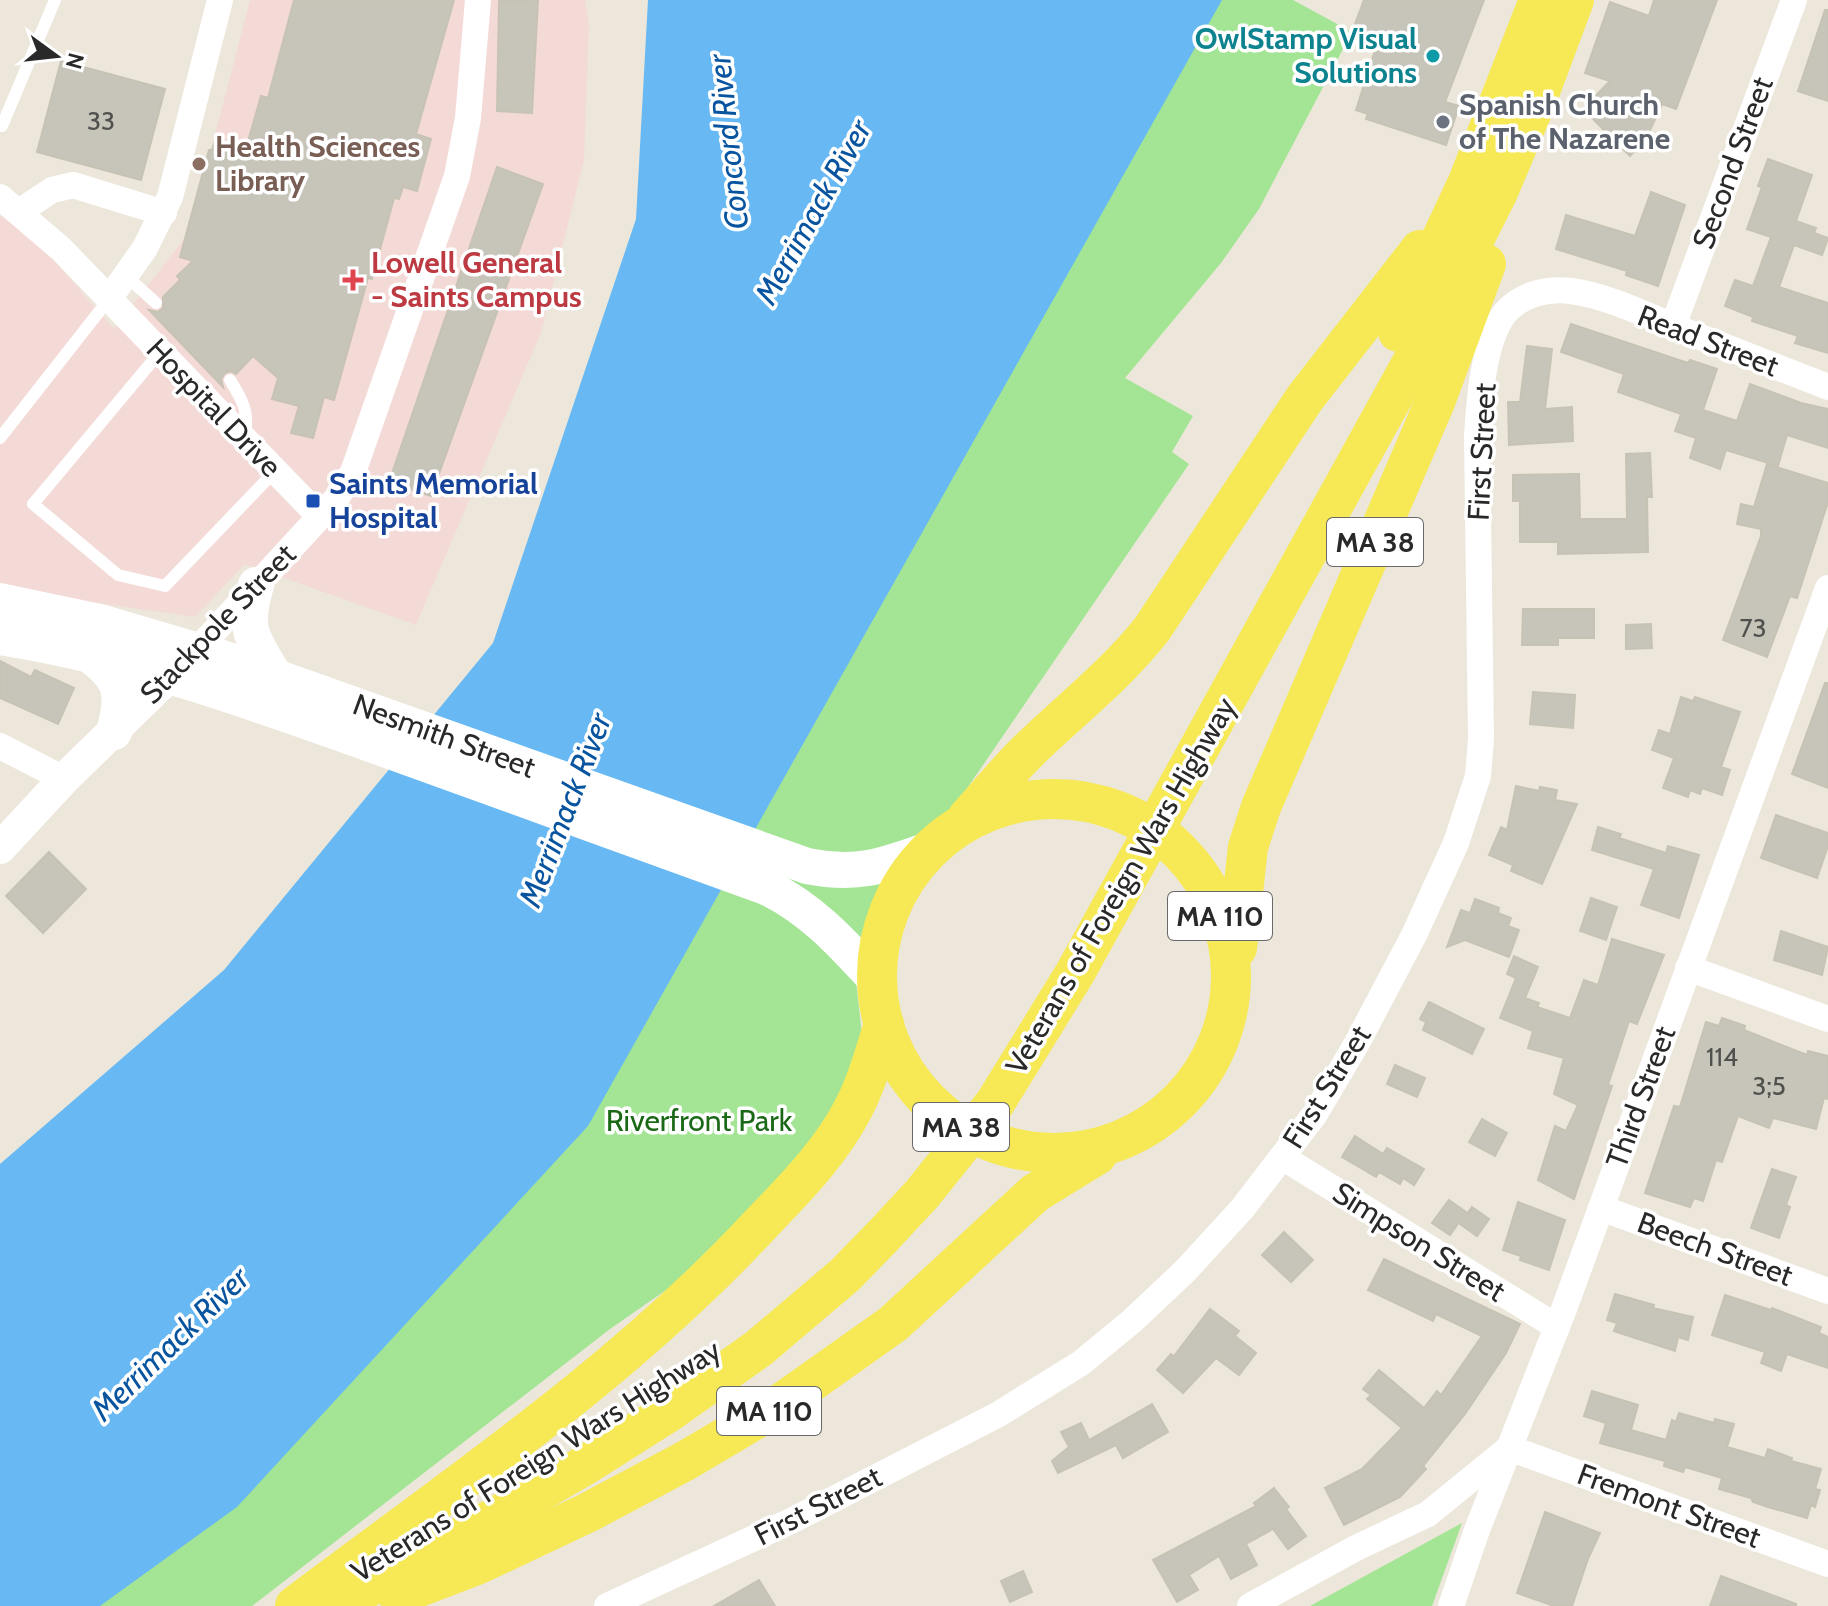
<svg xmlns="http://www.w3.org/2000/svg" width="1828" height="1606" font-family="Cabin,sans-serif">
<rect width="100%" height="100%" fill="#ece7da"/>
<polygon fill="#f4dad7" points="250,0 585,0 589,23 584,160 541,333 416,625 245,564 195,617 0,589 0,216 22,224 114,329 190,231"/>
<g fill="#a3e594">
<polygon points="1183,0 1293,0 1352,32 1259,209 1221,263 1125,378 1193,416 1172,452 1189,464 853,955 862,1035 837,1135 784,1208 610,1329 252,1606 68,1606"/>
<polygon points="1462,1523 1432,1606 1310,1606"/>
</g>
<polygon fill="#68b9f3" points="648,0 1222,0 588,1126 237,1507 100,1606 0,1606 0,1164 224,970 493,643 636,219"/>
<g fill="#c7c4ba" stroke="#c7c3b4" stroke-width="2">
<polygon points="294,0 454,0 416,134 431,139 417,191 403,187 399,199 394,198 372,279 368,278 334,400 324,397 313,438 291,433 299,406 272,399 278,378 253,356 236,374 231,371 225,373 221,379 223,387 149,310 158,312 163,308 163,297 180,280 177,276 193,261 180,257 209,150 212,150 215,140 234,146 235,142 247,145 261,96 268,98"/>
<polygon points="538,0 532,113 497,111 499,1"/>
<polygon points="1364,0 1484,0 1445,102 1459,106 1446,145 1366,119 1368,114 1356,110 1377,44 1352,32"/>
<polygon points="1654,0 1717,0 1676,109 1662,104 1647,137 1630,156 1583,109 1610,81 1585,73 1610,2 1649,16"/>
<polygon points="1825,10 1828,10 1828,101 1798,91"/>
<polygon points="61,61 165,89 141,180 37,152"/>
<polygon points="1768,159 1812,175 1796,221 1816,228 1814,233 1828,238 1822,255 1794,245 1779,287 1828,303 1828,353 1795,343 1798,336 1752,321 1753,317 1725,306 1735,280 1753,286 1771,237 1747,229 1762,187 1758,186"/>
<polygon points="497,167 543,184 431,496 389,482"/>
<polygon points="1651,192 1685,205 1658,286 1626,275 1627,271 1556,249 1566,215 1635,236"/>
<polygon points="1571,324 1688,363 1690,360 1717,369 1703,410 1737,421 1750,384 1801,403 1828,409 1828,448 1787,435 1778,466 1726,450 1720,469 1690,458 1696,438 1675,431 1681,414 1618,392 1624,374 1561,352"/>
<polygon points="1527,346 1552,349 1545,409 1572,407 1573,441 1509,445 1508,402 1520,402"/>
<polygon points="1650,453 1652,497 1647,497 1648,552 1558,554 1558,542 1520,542 1520,501 1513,501 1513,475 1579,474 1580,519 1627,519 1626,454"/>
<polygon points="1767,464 1828,483 1828,502 1797,598 1790,596 1767,657 1723,640 1761,536 1761,529 1737,524 1741,504 1754,507"/>
<polygon points="1523,609 1594,609 1594,638 1558,638 1558,645 1522,645"/>
<polygon points="1651,624 1652,648 1626,649 1626,625"/>
<polygon points="0,661 31,677 35,670 74,688 58,724 0,698"/>
<polygon points="1825,683 1828,683 1828,788 1792,774"/>
<polygon points="1533,692 1575,695 1573,728 1530,724"/>
<polygon points="1681,697 1693,701 1695,697 1740,712 1721,767 1730,770 1722,795 1702,788 1700,794 1690,790 1688,797 1663,788 1674,758 1652,750 1659,730 1670,734"/>
<polygon points="1516,786 1539,791 1540,787 1557,790 1555,800 1577,804 1542,884 1511,871 1513,865 1489,855 1501,827 1507,830"/>
<polygon points="1776,815 1828,833 1828,846 1817,878 1761,858"/>
<polygon points="1598,827 1621,834 1619,838 1666,853 1668,846 1699,855 1679,918 1641,905 1654,869 1592,850"/>
<polygon points="49,852 86,889 43,933 6,896"/>
<polygon points="1591,898 1617,907 1606,940 1580,931"/>
<polygon points="1475,899 1499,908 1498,913 1511,918 1508,926 1519,930 1509,957 1465,940 1447,947 1461,910 1470,913"/>
<polygon points="1781,931 1828,947 1822,975 1774,960"/>
<polygon points="1612,939 1664,955 1637,1024 1629,1021 1608,1085 1612,1086 1574,1199 1538,1180 1555,1126 1566,1131 1578,1105 1554,1094 1564,1058 1528,1048 1533,1031 1500,1018 1516,978 1507,974 1514,956 1538,967 1525,998 1539,1003 1537,1007 1570,1018 1584,980 1598,985"/>
<polygon points="1429,1002 1484,1029 1472,1054 1423,1030 1426,1022 1420,1019"/>
<polygon points="1722,1018 1745,1026 1744,1030 1807,1055 1808,1051 1828,1056 1828,1099 1824,1098 1816,1129 1773,1118 1769,1128 1738,1116 1722,1162 1716,1160 1703,1201 1694,1198 1690,1207 1645,1193 1674,1106 1680,1107 1706,1022 1719,1026"/>
<polygon points="1395,1065 1425,1078 1417,1097 1387,1084"/>
<polygon points="1482,1119 1507,1133 1495,1156 1469,1142"/>
<polygon points="1355,1136 1383,1154 1387,1148 1424,1169 1414,1185 1403,1178 1400,1184 1379,1172 1376,1177 1342,1157"/>
<polygon points="1772,1169 1796,1177 1786,1205 1790,1207 1779,1238 1751,1228"/>
<polygon points="1449,1200 1466,1212 1450,1235 1432,1223"/>
<polygon points="1518,1202 1565,1220 1549,1270 1520,1260 1521,1256 1503,1250"/>
<polygon points="1472,1207 1489,1219 1477,1236 1460,1224"/>
<polygon points="1284,1232 1313,1260 1291,1282 1262,1255"/>
<polygon points="1384,1259 1520,1324 1506,1353 1465,1414 1423,1466 1426,1469 1400,1497 1344,1525 1325,1488 1362,1469 1402,1428 1367,1399 1371,1395 1363,1389 1379,1370 1424,1408 1437,1391 1441,1395 1482,1336 1436,1314 1433,1321 1368,1290"/>
<polygon points="1615,1294 1654,1305 1653,1308 1693,1317 1688,1340 1678,1337 1675,1351 1614,1331 1617,1323 1607,1320"/>
<polygon points="1725,1295 1771,1310 1772,1308 1821,1327 1819,1333 1828,1337 1828,1368 1787,1354 1781,1371 1761,1363 1765,1352 1712,1335"/>
<polygon points="1210,1309 1239,1331 1235,1336 1256,1353 1239,1375 1216,1358 1183,1393 1157,1370 1171,1354 1174,1356"/>
<polygon points="1592,1391 1638,1405 1631,1430 1666,1440 1672,1420 1676,1422 1679,1413 1714,1423 1715,1419 1734,1424 1727,1447 1765,1458 1768,1449 1792,1458 1791,1461 1821,1469 1815,1489 1820,1490 1815,1507 1811,1505 1807,1518 1768,1507 1753,1502 1751,1498 1719,1489 1722,1478 1685,1467 1683,1472 1664,1466 1665,1461 1600,1443 1606,1423 1584,1416"/>
<polygon points="1152,1404 1168,1432 1123,1458 1116,1445 1058,1473 1052,1461 1069,1447 1061,1432 1081,1423 1089,1440"/>
<polygon points="1274,1488 1289,1507 1286,1509 1306,1536 1288,1549 1273,1529 1246,1544 1257,1565 1231,1579 1219,1556 1189,1575 1198,1590 1177,1602 1153,1560 1256,1506 1254,1503"/>
<polygon points="1545,1512 1600,1533 1588,1559 1572,1606 1554,1606 1517,1593"/>
<polygon points="1023,1571 1032,1592 1010,1602 1001,1581"/>
<polygon points="1721,1576 1796,1604 1796,1606 1710,1606"/>
<polygon points="759,1580 775,1606 714,1606"/>
</g>
<g fill="none" stroke-linecap="round" stroke-linejoin="round">
<g stroke="#fff" stroke-width="12">
<polyline points="2,126 55,0"/>
<polyline points="126,276 156,303"/>
<polyline points="160,352 33,504 118,575 165,586 275,471"/>
<path d="M230,380C243,401 249,411 245,436"/>
<polyline points="0,438 109,299"/>
</g>
<g stroke="#fff" stroke-width="26">
<polyline points="0,197 61,249 320,517"/>
<polyline points="19,212 52,190 73,185 164,213"/>
<polyline points="109,299 145,248 170,197 220,0"/>
<polyline points="1673,326 1794,0"/>
<polyline points="197,650 336,499 353,472 457,176 468,118 478,0"/>
<polyline points="0,746 64,779"/>
<polyline points="1688,968 1828,1019"/>
<polyline points="1282,1157 1557,1327"/>
<polyline points="1601,1208 1828,1291"/>
<path d="M607,1606L791,1521L999,1414L1081,1363L1132,1321L1185,1271L1242,1209L1315,1114L1357,1043L1414,935L1456,843L1478,776L1481,738L1477,437C1479,403 1483,341 1505,313C1521,294 1548,288 1571,291C1604,295 1644,314 1675,327C1726,347 1777,367 1828,387"/>
<polyline points="1250,1606 1356,1548 1428,1514 1509,1448 1828,1564"/>
<polyline points="1451,1606 1477,1530 1564,1309 1828,588"/>
</g>
<polyline stroke="#fff" stroke-width="32" points="0,848 64,779 186,660"/>
<g stroke="#fff" stroke-width="36">
<path d="M256,585C243,630 251,636 274,675"/>
<path d="M0,601L100,622L222,658L807,866C858,876 883,866 931,849"/>
<path d="M0,637C134,658 262,705 390,751C515,796 641,842 766,887C812,909 843,944 877,981"/>
<path d="M87,653C122,678 125,692 114,732"/>
</g>
<g stroke="#f6e955" stroke-width="40">
<polyline points="1398,332 1468,182 1539,0"/>
<circle cx="1054" cy="976" r="177"/>
<path d="M968,817C987,796 1006,773 1027,752C1069,711 1115,676 1152,629L1305,398L1420,250"/>
<polyline points="1237,948 1248,847 1261,807 1435,402 1486,264"/>
<polyline points="398,1595 479,1564 587,1513 685,1461 773,1409 893,1324 1035,1193 1097,1155"/>
<path d="M295,1606C454,1486 622,1373 758,1227C792,1191 830,1154 853,1109C867,1083 875,1052 884,1024"/>
<polyline points="331,1606 407,1568 582,1467 672,1410 759,1348 845,1275 883,1236 922,1194 995,1103 1075,973 1414,359 1498,192 1536,102 1574,0"/>
</g>
</g>
<circle fill="#0f9aa8" stroke="#fff" stroke-width="3" cx="1433" cy="56" r="8"/>
<circle fill="#6b7280" stroke="#fff" stroke-width="3" cx="1443" cy="122" r="8"/>
<circle fill="#8d6e63" stroke="#fff" stroke-width="3" cx="199" cy="164" r="8"/>
<path fill="#e0444e" stroke="#fff" stroke-width="3" d="M349 268h8v8h8v8h-8v8h-8v-8h-8v-8h8z"/>
<rect fill="#1a4fb4" stroke="#fff" stroke-width="3" x="305" y="493" width="16" height="16" rx="4"/>
<g text-anchor="middle" stroke-width="7" stroke-linejoin="round" paint-order="stroke">
<g font-size="26" fill="#50504d">
<text x="101" y="130">33</text>
<text x="1753" y="637">73</text>
<text x="1722" y="1066">114</text>
<text x="1769" y="1095">3;5</text>
</g>
<g fill="#fff" stroke="#696969" stroke-width="2">
<rect x="1327" y="518" width="96" height="48" rx="6"/>
<rect x="1168" y="892" width="104" height="48" rx="6"/>
<rect x="913" y="1103" width="96" height="48" rx="6"/>
<rect x="717" y="1387" width="104" height="48" rx="6"/>
</g>
<g font-size="28" font-weight="bold" fill="#292929">
<text x="1375" y="552">MA 38</text>
<text x="1220" y="926">MA 110</text>
<text x="961" y="1137">MA 38</text>
<text x="769" y="1421">MA 110</text>
</g>
<g font-size="30" font-weight="bold" fill="#0d838f" stroke="#fff" text-anchor="end">
<text x="1417" y="49">OwlStamp Visual<tspan x="1417" dy="34">Solutions</tspan></text>
</g>
<g font-size="30" font-weight="bold" fill="#5b616d" stroke="#fff" text-anchor="start">
<text x="1459" y="115">Spanish Church<tspan x="1459" dy="34">of The Nazarene</tspan></text>
</g>
<g font-size="30" font-weight="bold" fill="#785e54" stroke="#fff" text-anchor="start">
<text x="215" y="157">Health Sciences<tspan x="215" dy="34">Library</tspan></text>
</g>
<g font-size="30" fill="#292929" stroke="#fff">
<text transform="translate(1733 163) rotate(-70)" y="10">Second Street</text>
<text transform="translate(1708 341) rotate(21)" y="10">Read Street</text>
<text transform="translate(214 408) rotate(46)" y="10">Hospital Drive</text>
<text transform="translate(1482 452) rotate(-87)" y="10">First Street</text>
<text transform="translate(218 624) rotate(-46)" y="10">Stackpole Street</text>
<text transform="translate(444 736) rotate(20)" y="10">Nesmith Street</text>
<text transform="translate(1121 886) rotate(-60)" y="10">Veterans of Foreign Wars Highway</text>
<text transform="translate(1327 1087) rotate(-58)" y="10">First Street</text>
<text transform="translate(1641 1097) rotate(-70)" y="10">Third Street</text>
<text transform="translate(1419 1242) rotate(32)" y="10">Simpson Street</text>
<text transform="translate(1715 1249) rotate(20)" y="10">Beech Street</text>
<text transform="translate(536 1461) rotate(-32)" y="10">Veterans of Foreign Wars Highway</text>
<text transform="translate(818 1506) rotate(-27)" y="10">First Street</text>
<text transform="translate(1669 1506) rotate(20)" y="10">Fremont Street</text>
</g>
<g font-size="30" font-weight="bold" fill="#be3a42" stroke="#fff" text-anchor="start">
<text x="371" y="273">Lowell General<tspan x="371" dy="34">- Saints Campus</tspan></text>
</g>
<g font-size="30" font-weight="bold" fill="#164399" stroke="#fff" text-anchor="start">
<text x="329" y="494">Saints Memorial<tspan x="329" dy="34">Hospital</tspan></text>
</g>
<g font-size="30" fill="#1b6917" stroke="#fff">
<text x="699" y="1131">Riverfront Park</text>
</g>
<g font-size="32" font-style="italic" fill="#08549f" stroke="#fff">
<text transform="translate(728 142) rotate(-96)" y="11">Concord River</text>
<text transform="translate(813 212) rotate(-61)" y="11">Merrimack River</text>
<text transform="translate(565 810) rotate(-69)" y="11">Merrimack River</text>
<text transform="translate(170 1344) rotate(-44)" y="11">Merrimack River</text>
</g>
</g>
<g transform="translate(56 56) rotate(105)" stroke="#ffffff" stroke-width="6" paint-order="stroke">
<path d="M0-6L14 30L0 20L-14 30Z" fill="#292929"/>
<text y="-12" font-size="22" font-weight="bold" text-anchor="middle" fill="#292929">N</text>
</g>
</svg>
